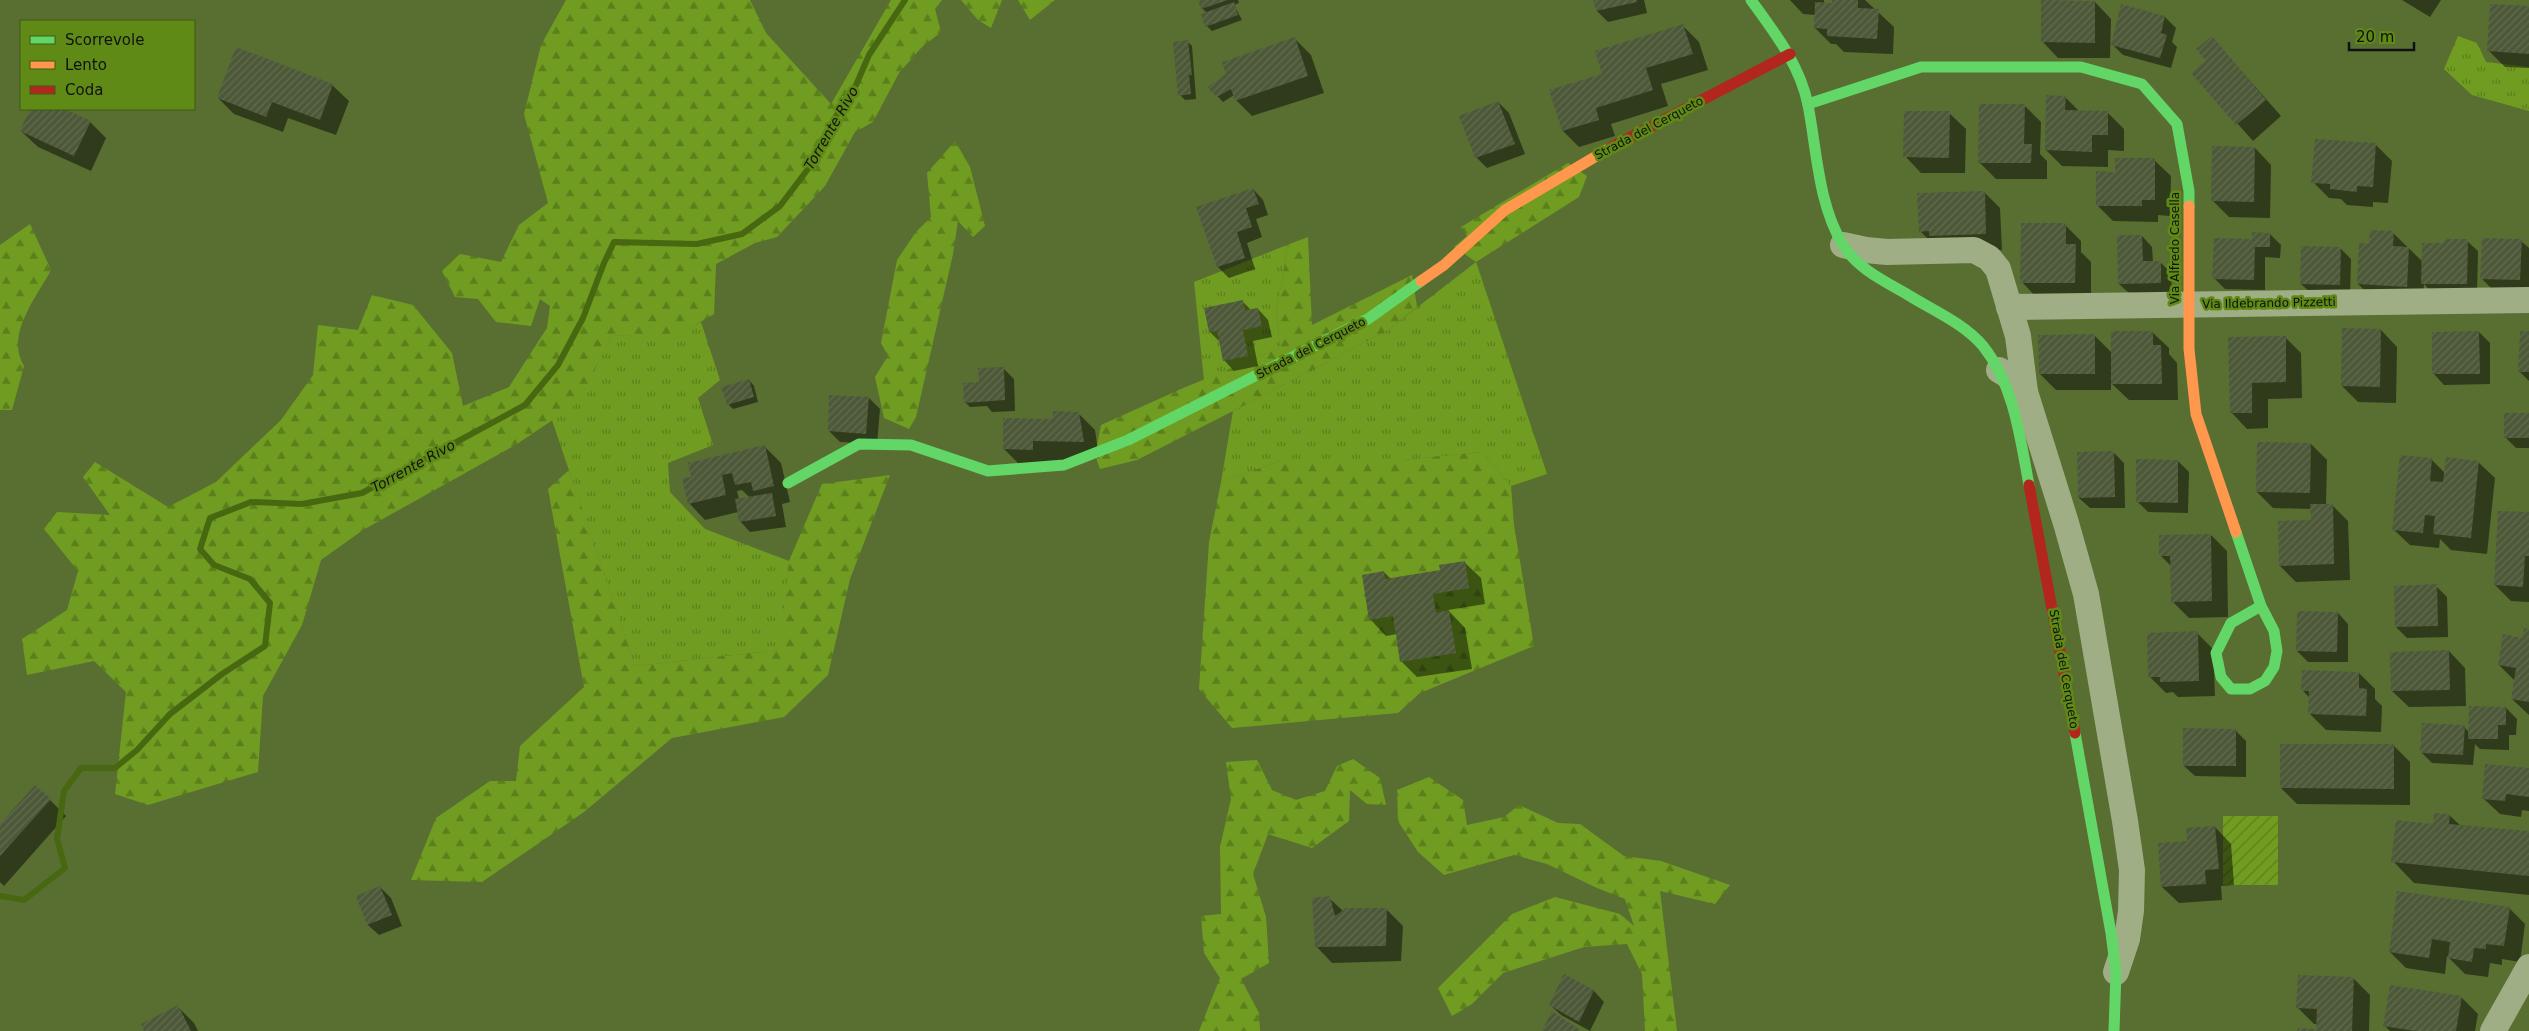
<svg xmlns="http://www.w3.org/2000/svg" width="2529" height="1031" font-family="'DejaVu Sans',sans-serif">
<defs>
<pattern id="grass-tufts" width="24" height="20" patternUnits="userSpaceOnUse" patternTransform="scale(1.25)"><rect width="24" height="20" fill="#709d21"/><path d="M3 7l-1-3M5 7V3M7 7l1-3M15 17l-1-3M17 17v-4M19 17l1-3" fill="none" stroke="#5b7f1b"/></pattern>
<pattern id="forest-firs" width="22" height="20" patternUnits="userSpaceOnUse" patternTransform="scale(1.25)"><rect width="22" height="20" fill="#709d21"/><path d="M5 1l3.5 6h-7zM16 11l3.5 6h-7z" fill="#5b7f1b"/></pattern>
<pattern id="garden-furrows" width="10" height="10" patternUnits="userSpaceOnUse" patternTransform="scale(1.25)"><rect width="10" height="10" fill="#709d21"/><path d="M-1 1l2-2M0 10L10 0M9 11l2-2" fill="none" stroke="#5b7f1b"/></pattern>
<pattern id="building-hatch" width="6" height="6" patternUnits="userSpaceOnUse" patternTransform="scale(1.25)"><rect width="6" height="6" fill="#4c5837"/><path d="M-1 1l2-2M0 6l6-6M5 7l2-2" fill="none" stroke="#626b51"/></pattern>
</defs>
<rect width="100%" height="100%" fill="#586f31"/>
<g fill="url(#grass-tufts)">
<polygon points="2458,36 2477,43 2486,62 2529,67 2529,111 2472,95 2444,69"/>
<polygon points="1287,245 1283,278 1276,306 1280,348 1204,380 1194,282"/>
<polygon points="1476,262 1547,474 1511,486 1482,452 1403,460 1283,460 1221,482 1233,411 1388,330"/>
<polygon points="701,322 720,380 698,398 713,445 668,463 670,492 705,529 789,561 780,650 635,666 552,420 578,402 612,335 673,337"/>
</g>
<g fill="url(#forest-firs)">
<polygon points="566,0 750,0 766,33 831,104 891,0 942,0 935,9 941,32 921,48 899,73 873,122 855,132 825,186 777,237 755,243 716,264 714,314 673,338 612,335 578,403 517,444 363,530 321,560 302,625 263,696 258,772 148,805 115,794 126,692 94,661 27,675 22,639 67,610 78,571 44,529 57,512 110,515 83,477 95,462 168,507 216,482 281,420 313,375 318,325 358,330 372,295 413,305 452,353 463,406 509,387 547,328 550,306 540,299 531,326 496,322 478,299 455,297 442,271 460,254 501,262 519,225 548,203 524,114 541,45"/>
<polygon points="961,0 1002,0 991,28 978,20"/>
<polygon points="1018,0 1055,0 1030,20"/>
<polygon points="955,141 970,167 985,226 973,237 958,221 953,254 916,417 909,429 884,418 875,377 888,356 881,343 897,260 916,232 931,217 927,173"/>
<polygon points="1568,163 1587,176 1579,197 1476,262 1454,247 1467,236 1461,227"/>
<path d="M30,224L51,270C36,298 5,335 24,366L12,410H0V245Z"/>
<polygon points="1308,237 1312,325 1412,275 1417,307 1388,330 1233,411 1137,460 1100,469 1095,455 1101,425 1181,389 1280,348 1276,306 1283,278 1287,245"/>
<polygon points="1482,452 1511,486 1514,525 1534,646 1420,693 1398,713 1232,728 1199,689 1209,542 1221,482 1283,460 1403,460"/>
<polygon points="569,470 635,666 779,650 789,561 822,484 890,475 850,579 828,675 784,717 672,738 584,812 482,882 411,880 436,818 490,781 516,781 520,746 584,687 548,489"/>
<polygon points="1353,759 1380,778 1386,805 1367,804 1350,790 1349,821 1312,848 1268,834 1253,874 1266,917 1269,963 1241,979 1259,1013 1260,1031 1199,1031 1220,978 1204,953 1201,916 1221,914 1220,847 1231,799 1226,762 1257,760 1272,790 1296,800 1325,791 1337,766"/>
<polygon points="1429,777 1463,800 1467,825 1504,817 1519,805 1558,823 1580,824 1624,856 1661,861 1730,885 1715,904 1660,891 1677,1031 1645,1031 1642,974 1627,944 1584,947 1503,973 1472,1004 1452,1016 1438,988 1512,914 1555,897 1620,914 1634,926 1625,899 1597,888 1547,864 1514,855 1444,875 1418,852 1398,821 1397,790"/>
</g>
<rect fill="url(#garden-furrows)" x="2223" y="816" width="55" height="69"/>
<g fill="#0007" fill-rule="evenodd">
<polygon points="1202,0 1238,0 1239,3 1234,5 1242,20 1212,31 1207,26 1207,13 1202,8"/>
<polygon points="1595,0 1644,0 1647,13 1608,22 1597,11"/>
<polygon points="1790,0 1824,0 1824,4 1833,4 1833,0 1865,0 1894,27 1893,54 1844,52 1836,44 1831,44 1815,28 1816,15 1803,14"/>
<polygon points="2402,0 2441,0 2430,17"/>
<polygon points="2095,2 2111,19 2110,58 2058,58 2042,41"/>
<polygon points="2122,6 2165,17 2176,28 2172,42 2177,47 2171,68 2123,55 2112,44"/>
<polygon points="2529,8 2529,68 2505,67 2488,50"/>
<polygon points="1683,26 1699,42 1708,70 1661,84 1668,106 1611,124 1615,136 1579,147 1563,131 1604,74"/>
<polygon points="2212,38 2281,116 2253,141 2193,73 2207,61"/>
<polygon points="1295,39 1311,55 1324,93 1252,116 1236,100 1234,95 1223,102 1209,87"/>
<polygon points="1187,41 1192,46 1196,99 1185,100 1180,95"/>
<polygon points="332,85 349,101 336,135 288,118 283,132 234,114 218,98"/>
<polygon points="2065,97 2080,112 2108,113 2124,129 2124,151 2108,150 2108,167 2062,166 2046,150"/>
<polygon points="1498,102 1509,113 1525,154 1487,168 1477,158 1461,117"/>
<polygon points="2024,105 2041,122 2040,154 2047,161 2047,179 1996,179 1979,162"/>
<polygon points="32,109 62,109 90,122 106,138 91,171 38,147 21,131"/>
<polygon points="1949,113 1966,129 1965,173 1921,173 1905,156"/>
<polygon points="2375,144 2392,161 2388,203 2373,202 2373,207 2347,205 2341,199 2329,198 2313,182"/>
<polygon points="2255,148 2271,165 2270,218 2229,217 2213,201"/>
<polygon points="2154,160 2171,176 2170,216 2158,215 2158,222 2113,221 2097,205 2117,173"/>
<polygon points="1253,189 1263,200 1268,215 1256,219 1262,237 1247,243 1255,269 1229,278 1218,267 1198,208"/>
<polygon points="1984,192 2000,208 2002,250 1946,252 1936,247 1920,231"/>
<polygon points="2065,225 2081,241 2081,252 2091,262 2091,299 2038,299 2022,282"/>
<polygon points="2393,233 2423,262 2446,245 2467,241 2478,251 2477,295 2433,294 2424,284 2423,302 2375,300 2358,284 2370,245"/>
<polygon points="2270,234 2281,245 2280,258 2265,257 2265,290 2225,289 2214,278 2253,240"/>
<polygon points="2142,236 2152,247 2153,262 2160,262 2171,273 2172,293 2130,294 2119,284"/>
<polygon points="2521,241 2529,248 2529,291 2492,289 2482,279"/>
<polygon points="2340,248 2351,259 2350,295 2312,294 2301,284"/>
<polygon points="1243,302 1251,310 1258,309 1268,320 1272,337 1253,341 1258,366 1234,371 1224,360 1220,342 1210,332"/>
<polygon points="2381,330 2397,347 2396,403 2358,402 2342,386"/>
<polygon points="2152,332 2169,348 2169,354 2177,363 2178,400 2129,400 2111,383 2111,390 2056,390 2040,374 2095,336 2112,353"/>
<polygon points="2479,332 2490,343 2490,384 2444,385 2434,374"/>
<polygon points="2529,333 2529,381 2520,372"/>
<polygon points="2285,337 2301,353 2302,398 2268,399 2268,428 2247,429 2231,412"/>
<polygon points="1003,368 1014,379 1015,411 992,412 987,406 970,407 965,402 980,383"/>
<polygon points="749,380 754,386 758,402 733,409 728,404"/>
<polygon points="869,398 880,409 877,444 840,442 829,431"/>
<polygon points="1078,413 1095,430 1099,458 1020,465 1004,449 1053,420"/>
<polygon points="2529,415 2529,448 2516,448 2505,437"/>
<polygon points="2311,444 2327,460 2326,505 2332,505 2348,521 2350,580 2296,582 2280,566 2312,521 2312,509 2273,508 2257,492"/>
<path d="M765,447L781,463L790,502L782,504L786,527L750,532L740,521L738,512L705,520L689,503L693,477ZM742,490L750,498L739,499L737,491Z"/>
<polygon points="2113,452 2124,463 2125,508 2090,508 2079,498"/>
<polygon points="2431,459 2445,473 2478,462 2495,478 2487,554 2451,550 2440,539 2439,548 2410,545 2393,529"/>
<polygon points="2178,461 2189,472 2188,513 2148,512 2137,501"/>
<polygon points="2529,514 2529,602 2511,601 2495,585"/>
<polygon points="2211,535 2227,551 2228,617 2189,618 2172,601 2172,567 2161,556"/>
<polygon points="1464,562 1481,578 1485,604 1448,610 1465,628 1472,669 1417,677 1401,661 1397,634 1386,636 1370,619 1384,572 1391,579 1441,571"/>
<polygon points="2436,586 2447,597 2448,637 2407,638 2396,627"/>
<polygon points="2338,613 2348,624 2348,662 2308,662 2297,651"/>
<polygon points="2529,630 2529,715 2512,699 2515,681 2499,665 2524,639"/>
<polygon points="2197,633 2213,649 2215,696 2178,697 2173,692 2166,693 2149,676"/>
<polygon points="2449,651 2465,668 2466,706 2409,707 2392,691"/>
<polygon points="2359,673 2375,689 2375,699 2382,706 2381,732 2326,730 2309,713 2310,698 2303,691"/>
<polygon points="2506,708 2517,719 2516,735 2509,735 2509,750 2480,749 2475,744 2473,765 2432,763 2421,752 2464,727 2469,732"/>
<polygon points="2235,730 2246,741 2246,777 2195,776 2184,766"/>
<polygon points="2394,746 2410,762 2410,805 2297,804 2281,788"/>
<polygon points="2529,769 2529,811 2522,810 2521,817 2500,814 2483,798"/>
<polygon points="50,800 66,816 4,886 0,882 0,826"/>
<polygon points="2449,815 2461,826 2529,832 2529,895 2414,883 2393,861"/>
<polygon points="2215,827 2231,844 2234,885 2221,886 2222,900 2179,903 2162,887 2188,842"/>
<polygon points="380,887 391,898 402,926 379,935 368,925 357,897"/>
<polygon points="1329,898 1343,911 1386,909 1403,926 1401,961 1332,963 1316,946"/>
<polygon points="2509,908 2525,924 2520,962 2502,959 2502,965 2490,963 2488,977 2465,974 2447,956 2445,974 2406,968 2390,952"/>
<polygon points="1565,976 1594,991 1604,1002 1590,1031 1561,1015 1550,1005"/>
<polygon points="2354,979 2370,995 2369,1031 2299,1031 2317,1030 2317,1024 2314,1024 2298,1008"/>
<polygon points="2461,997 2478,1014 2475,1031 2390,1031 2385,1026"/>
<polygon points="178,1007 194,1023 198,1031 146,1031"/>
</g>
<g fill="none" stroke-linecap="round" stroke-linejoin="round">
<polyline stroke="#476811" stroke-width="6" points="0,896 24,900 65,868 57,839 64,791 81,768 115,768 137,750 170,714 222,674 265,646 270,603 250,579 214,565 200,549 210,518 251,502 302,504 362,493 525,405 558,365 583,318 604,263 614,242 697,244 742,234 780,206 814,161 833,121 856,85 869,55 905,0"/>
</g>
<g fill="url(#building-hatch)">
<polygon points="1198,0 1228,0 1201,9"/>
<polygon points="1593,0 1637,0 1637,2 1596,11"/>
<polygon points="1832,0 1858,0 1858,8 1879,9 1877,39 1827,36 1827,29 1814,28 1815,2 1832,3"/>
<polygon points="2041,0 2095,1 2095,43 2041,42"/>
<polygon points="1234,2 1238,15 1205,27 1201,14"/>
<polygon points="2121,4 2165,16 2161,33 2167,35 2160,58 2111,45"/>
<polygon points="2490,4 2529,6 2529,54 2487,51"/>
<polygon points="1683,24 1693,54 1646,68 1653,90 1596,108 1599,120 1562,131 1549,90 1602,74 1595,51"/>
<polygon points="2212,36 2266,100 2236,125 2191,73 2206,61 2196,49"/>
<polygon points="1295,37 1308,76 1235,101 1231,89 1217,97 1207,87 1226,74 1222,62"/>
<polygon points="1188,40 1192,75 1189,75 1191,94 1178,96 1173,42"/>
<polygon points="236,47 333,84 320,120 272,102 266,117 217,98"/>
<polygon points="2046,95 2066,96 2065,110 2108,111 2108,135 2092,135 2092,152 2045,150"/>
<polygon points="1498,101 1515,144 1475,158 1459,116"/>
<polygon points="1979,104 2025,104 2024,144 2032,144 2031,163 1978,163"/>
<polygon points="30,109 65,109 91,121 74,156 20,131"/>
<polygon points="1904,111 1950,111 1949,158 1903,157"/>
<polygon points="2315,139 2376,143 2373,187 2357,186 2357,192 2330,189 2330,184 2311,183"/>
<polygon points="2212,146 2255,147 2254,202 2211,201"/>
<polygon points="2115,158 2155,158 2155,200 2142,200 2142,206 2096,206 2096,171 2115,172"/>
<polygon points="1253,188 1259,204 1246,208 1252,227 1237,232 1245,258 1217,267 1196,207"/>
<polygon points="1985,191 1986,234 1929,236 1929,231 1919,232 1917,193"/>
<polygon points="2021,223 2066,223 2066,244 2076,244 2075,283 2020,283"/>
<polygon points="2370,230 2394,231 2393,246 2409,247 2407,287 2357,284 2359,243 2369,244"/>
<polygon points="2252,232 2270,233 2270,247 2255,247 2254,280 2212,279 2214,238 2252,239"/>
<polygon points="2117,235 2142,235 2143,261 2161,261 2161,283 2118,284"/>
<polygon points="2482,238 2522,239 2520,280 2480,279"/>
<polygon points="2445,239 2468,239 2467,284 2421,284 2422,243 2444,243"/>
<polygon points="2301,246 2341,247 2340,285 2300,284"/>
<polygon points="1243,300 1245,310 1258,308 1262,326 1243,330 1248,356 1223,361 1217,331 1209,332 1204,308"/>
<polygon points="2342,328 2381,329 2380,387 2341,386"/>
<polygon points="2111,331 2153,331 2153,345 2161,345 2162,384 2111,384"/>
<polygon points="2479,331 2480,374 2432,374 2432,332"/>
<polygon points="2520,331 2529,331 2529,372 2518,372"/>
<polygon points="2095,334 2095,374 2039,374 2038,335"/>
<polygon points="2286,336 2286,382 2252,383 2252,413 2230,413 2228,337"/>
<polygon points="1004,367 1005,400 964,403 963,383 979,382 978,368"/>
<polygon points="749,379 754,397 727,405 721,387"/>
<polygon points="829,395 869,397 866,434 828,431"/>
<polygon points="1053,411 1079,412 1084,442 1033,441 1033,450 1003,449 1003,418 1052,419"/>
<rect x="2504" y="413" width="25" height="25"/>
<polygon points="2257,442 2311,443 2310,493 2256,492"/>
<polygon points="765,445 774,486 753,491 751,482 735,485 732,473 722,475 726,495 688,504 682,478 691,477 688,463"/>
<polygon points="2114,451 2115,497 2078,498 2077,452"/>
<polygon points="2400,455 2432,458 2430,481 2443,482 2446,457 2479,461 2471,538 2433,534 2435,516 2425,515 2423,533 2392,530"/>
<polygon points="2136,459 2178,460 2178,503 2136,502"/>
<polygon points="772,493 776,516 739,522 735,499"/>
<polygon points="2310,504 2333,504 2334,564 2279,566 2278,521 2311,520"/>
<polygon points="2498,511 2529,512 2529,556 2525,556 2523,587 2494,585"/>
<polygon points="2211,534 2212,601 2171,602 2170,556 2159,556 2159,535"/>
<polygon points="1465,561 1469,588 1433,594 1436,613 1449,610 1456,653 1400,662 1393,616 1369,620 1362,575 1384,571 1385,579 1440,570 1439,565"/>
<polygon points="2437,584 2438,626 2395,627 2394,586"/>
<polygon points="2297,611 2338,612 2337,652 2296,651"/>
<polygon points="2524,628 2529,629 2529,702 2511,699 2516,668 2498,665 2503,634 2522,638"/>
<polygon points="2198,631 2199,681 2160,682 2160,677 2148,677 2147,633"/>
<polygon points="2449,650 2450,690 2391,691 2390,652"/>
<polygon points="2302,670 2359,672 2359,688 2367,689 2366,716 2308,714 2309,691 2301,691"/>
<polygon points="2469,706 2506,707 2506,725 2498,725 2498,739 2468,739"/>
<polygon points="2422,723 2465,725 2463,755 2420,753"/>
<polygon points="2183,728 2236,729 2236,766 2183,766"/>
<polygon points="2280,744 2394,744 2394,789 2280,788"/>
<polygon points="2485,764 2529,768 2529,797 2506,794 2505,801 2482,799"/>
<polygon points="35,785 51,799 0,856 0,824"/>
<polygon points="2434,813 2450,814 2449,824 2529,831 2529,876 2391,862 2396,820 2433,824"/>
<polygon points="2215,826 2219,869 2205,870 2206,884 2161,887 2158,843 2187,841 2186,828"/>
<polygon points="380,886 392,915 367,925 356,896"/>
<polygon points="2397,891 2510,907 2504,946 2486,944 2486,949 2474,948 2472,962 2448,958 2450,942 2432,939 2429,958 2389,952"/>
<polygon points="1330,896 1335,916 1346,908 1387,908 1386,946 1315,947 1312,898"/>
<polygon points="1564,974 1594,990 1579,1022 1549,1005"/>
<polygon points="2298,975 2354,977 2352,1031 2297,1031 2298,1028 2316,1029 2317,1009 2296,1008"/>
<polygon points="2390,985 2462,996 2456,1031 2415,1031 2383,1026"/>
<polygon points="178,1005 191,1031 144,1031 141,1024"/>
<polygon points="1552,1011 1580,1030 1579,1031 1542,1031"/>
</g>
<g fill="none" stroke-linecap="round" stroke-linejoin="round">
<g stroke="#9fae84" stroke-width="26">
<polyline points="1843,245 1866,250 1887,252 1974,250 1989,258 1998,269 2018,336 2025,392"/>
<polyline points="2009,307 2529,300"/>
<polyline points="1999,370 2015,380 2025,392 2066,523 2086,594 2125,821 2132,870 2131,911 2127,939 2116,972"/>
<polyline points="2493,1031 2529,967"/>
</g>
<g stroke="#63d668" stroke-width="11">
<path d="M1751,0C1775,33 1800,65 1808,105C1817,151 1818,204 1843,245C1856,267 1882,280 1905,293C1930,309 1964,323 1983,346C2014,385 2020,437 2029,485"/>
<polyline points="1808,104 1921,67 2081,67 2142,84 2177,124 2189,191 2189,206"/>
<polyline points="788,483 859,444 911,445 988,471 1064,465 1128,440 1368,319 1421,281"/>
<polyline points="2236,532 2261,606 2274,631 2277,651 2274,667 2265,681 2250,689 2231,689 2221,677 2216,653 2231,623 2261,606"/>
<polyline points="2075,733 2111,933 2116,972 2114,1031"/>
</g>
<g stroke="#ff974d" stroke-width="11">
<polyline points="2189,206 2189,349 2196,414 2236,532"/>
<polyline points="1421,281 1444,265 1505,210 1610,148"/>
</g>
<g stroke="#b3261e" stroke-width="11">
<polyline points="1610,148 1790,54"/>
<polyline points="2029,485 2075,733"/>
</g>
</g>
<g text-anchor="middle" stroke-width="5" stroke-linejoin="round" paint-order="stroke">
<g font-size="12" fill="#111" stroke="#5f8a16">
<text transform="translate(1649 128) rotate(-28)" y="4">Strada del Cerqueto</text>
<text transform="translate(2175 248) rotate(-90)" y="4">Via Alfredo Casella</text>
<text transform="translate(2269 303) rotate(-1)" y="4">Via Ildebrando Pizzetti</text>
<text transform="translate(1311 348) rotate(-27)" y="4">Strada del Cerqueto</text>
<text transform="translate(2064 669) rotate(80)" y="4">Strada del Cerqueto</text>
</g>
<g font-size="14" font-style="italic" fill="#111" stroke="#5f8a16">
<text transform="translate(831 128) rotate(-60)" y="5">Torrente Rivo</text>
<text transform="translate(413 466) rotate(-29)" y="5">Torrente Rivo</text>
</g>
</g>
<rect x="20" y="20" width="175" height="90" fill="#5f8a16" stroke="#405a14"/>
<rect x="30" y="36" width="25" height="8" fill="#63d668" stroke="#405a14"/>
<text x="65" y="45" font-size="15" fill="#111111">Scorrevole</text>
<rect x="30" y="61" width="25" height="8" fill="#ff974d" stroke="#405a14"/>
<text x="65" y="70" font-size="15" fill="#111111">Lento</text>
<rect x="30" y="86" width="25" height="8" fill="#b3261e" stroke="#405a14"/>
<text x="65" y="95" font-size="15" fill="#111111">Coda</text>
<path d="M2349 42v8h65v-8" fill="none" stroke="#111111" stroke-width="2.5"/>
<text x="2356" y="42" font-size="15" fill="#111111" stroke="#5f8a16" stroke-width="4" paint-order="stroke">20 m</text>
</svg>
